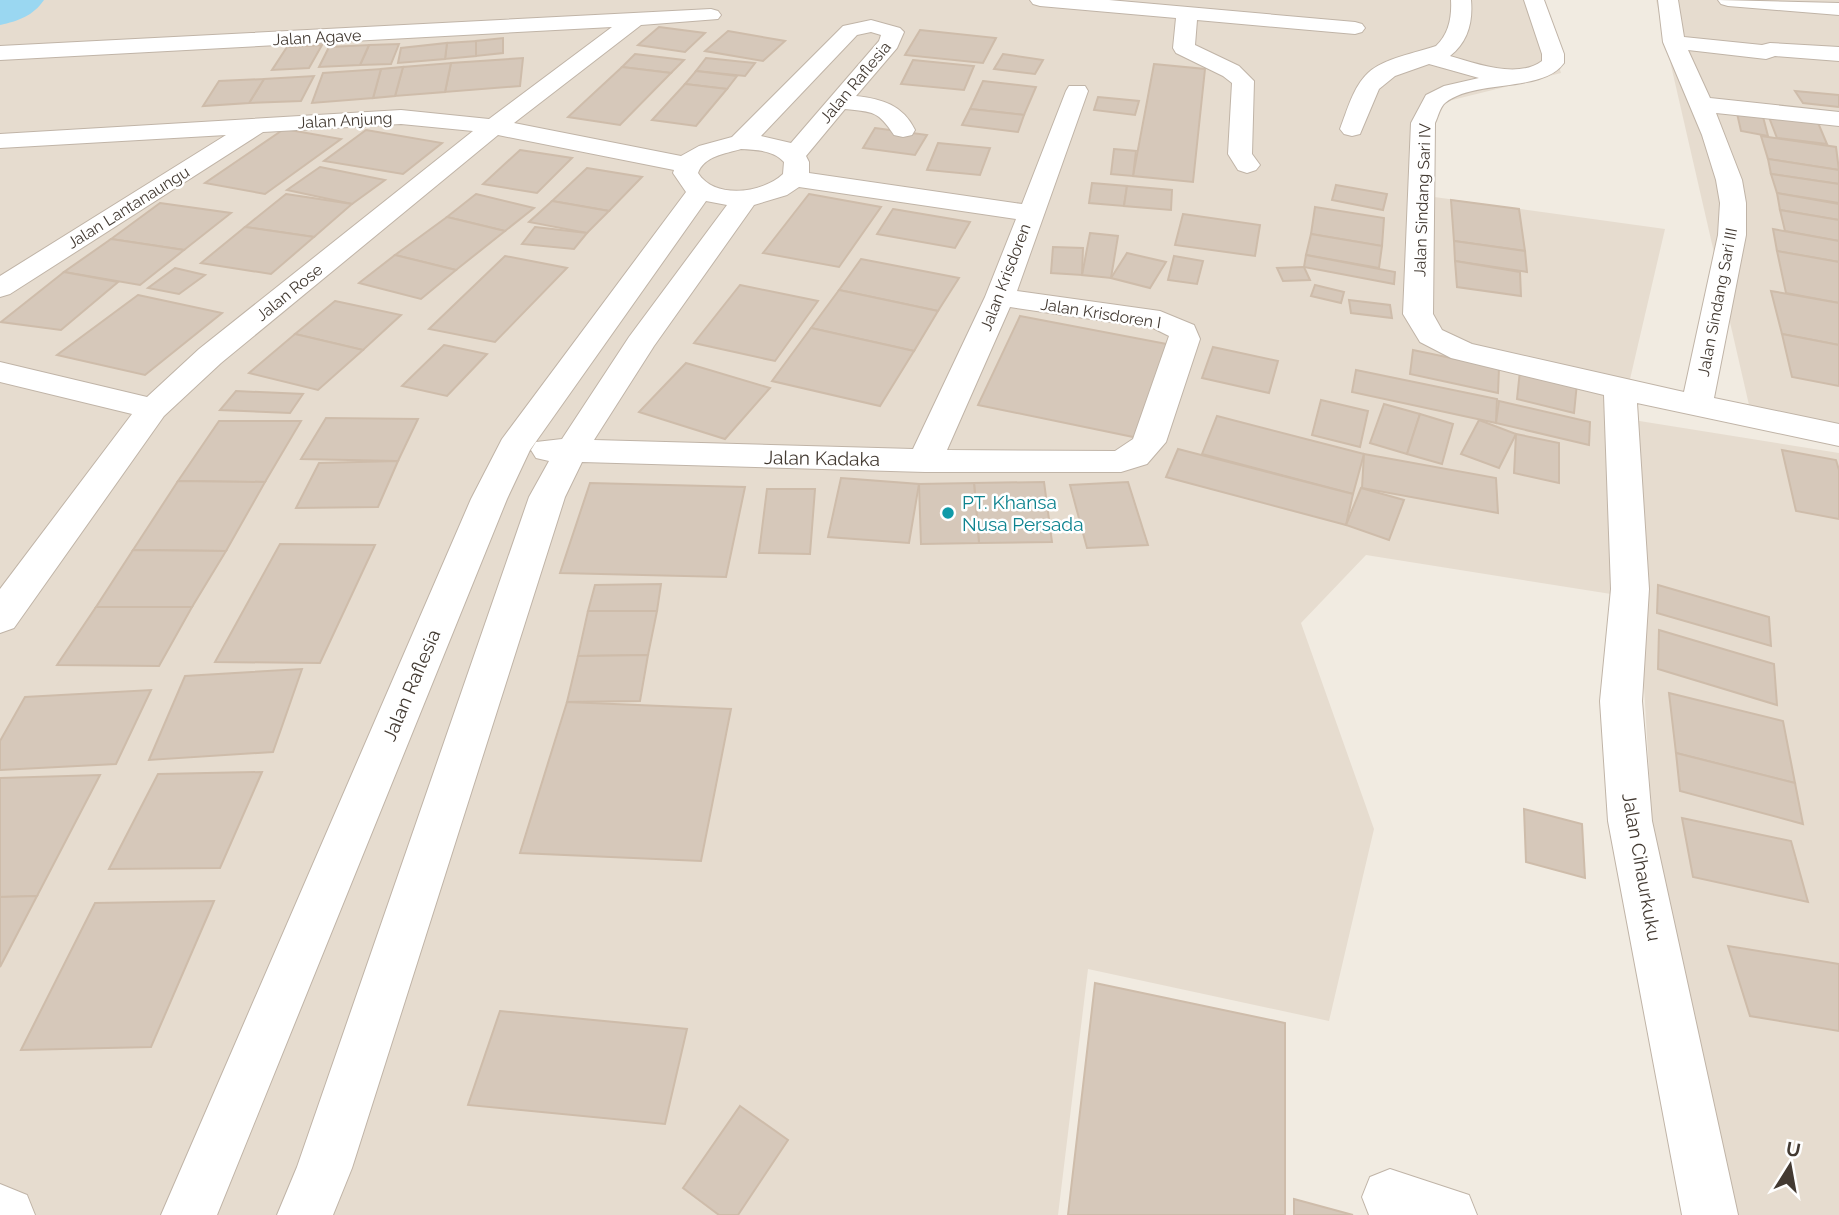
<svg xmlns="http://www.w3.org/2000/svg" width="1839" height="1215" font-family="Raleway,sans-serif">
<rect width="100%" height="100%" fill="#f1ebe1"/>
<g fill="#e6dccf">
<polygon points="0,0 1539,0 1561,73 1424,107 1420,195 1665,229 1627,392 1627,419 1839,453 1839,1215 1684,1215 1667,1069 1628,422 1630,597 1366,555 1301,623 1374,829 1329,1021 1088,969 1058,1215 0,1215"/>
<polygon points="1656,0 1839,0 1839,430 1752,418"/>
</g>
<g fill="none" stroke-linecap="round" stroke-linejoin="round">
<path fill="#9ad7f1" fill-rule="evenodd" d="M0,0H44C33,16 18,21 0,25Z"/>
</g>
<g fill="#d6c8ba" stroke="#cebcaa" stroke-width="2">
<polygon points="659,27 705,33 685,52 638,45"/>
<polygon points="920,30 996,38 983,63 905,55"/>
<polygon points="728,31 785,41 763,61 705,51"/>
<polygon points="503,38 503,53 476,56 476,41"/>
<polygon points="476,41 476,56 445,59 447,43"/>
<polygon points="447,43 445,59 398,63 401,48"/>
<polygon points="399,44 391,64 360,65 369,45"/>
<polygon points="322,45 309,68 272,70 287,47"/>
<polygon points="369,45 360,65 319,67 329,47"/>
<polygon points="635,54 684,60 671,73 622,67"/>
<polygon points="1003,54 1043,60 1035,74 994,69"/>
<polygon points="523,58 520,86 445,92 451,63"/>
<polygon points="706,58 755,63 745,76 696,71"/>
<polygon points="913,60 974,66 964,90 901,84"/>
<polygon points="451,63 445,92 395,96 403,67"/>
<polygon points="1154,64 1205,69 1193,182 1133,176"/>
<polygon points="403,67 395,96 373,98 381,69"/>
<polygon points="622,67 671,73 620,125 568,117"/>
<polygon points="381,69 373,98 312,103 323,73"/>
<polygon points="696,71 737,76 727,89 685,84"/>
<polygon points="314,76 301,101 249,103 264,79"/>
<polygon points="264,79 249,103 203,106 219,81"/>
<polygon points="983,81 1036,87 1024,115 970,109"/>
<polygon points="685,84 727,89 696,126 652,120"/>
<polygon points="1795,91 1839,95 1839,107 1803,103"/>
<polygon points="1098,97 1139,101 1135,115 1094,110"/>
<polygon points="970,109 1024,115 1018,132 962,125"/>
<polygon points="1736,109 1762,113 1768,136 1741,131"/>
<polygon points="1767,112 1816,118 1827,144 1777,138"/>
<polygon points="875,128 927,135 915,155 863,148"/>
<polygon points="284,129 341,139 265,194 205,183"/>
<polygon points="366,130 442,143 403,174 324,161"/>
<polygon points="1761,136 1836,147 1839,170 1768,159"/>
<polygon points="938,143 990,148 980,175 927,170"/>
<polygon points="1114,149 1136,151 1133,176 1111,174"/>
<polygon points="520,150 572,158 537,193 483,184"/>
<polygon points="1768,159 1839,170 1839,184 1771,174"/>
<polygon points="320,167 385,180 352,204 287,190"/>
<polygon points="587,168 642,177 609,211 552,201"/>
<polygon points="1771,174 1839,184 1839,203 1777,193"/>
<polygon points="1092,183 1127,186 1124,206 1089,203"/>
<polygon points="1336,185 1387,194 1383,210 1332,200"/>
<polygon points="1127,186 1172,190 1171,210 1124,206"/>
<polygon points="1777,193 1839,204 1839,220 1780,210"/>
<polygon points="286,194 352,204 314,237 245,227"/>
<polygon points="476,194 534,208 505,231 447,217"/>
<polygon points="809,194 881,207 839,267 763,253"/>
<polygon points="1451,200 1519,209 1525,251 1454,241"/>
<polygon points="552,201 609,211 587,233 529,222"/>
<polygon points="160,203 231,213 184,250 111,239"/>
<polygon points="1315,207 1384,218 1382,246 1311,234"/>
<polygon points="893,209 970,222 955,248 877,234"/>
<polygon points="1780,210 1839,220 1839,241 1785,231"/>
<polygon points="1183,214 1260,225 1255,256 1175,245"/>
<polygon points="447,217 505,231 456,270 395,255"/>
<polygon points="245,227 314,237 271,274 201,263"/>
<polygon points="535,227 587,233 574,249 522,244"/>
<polygon points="1773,229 1839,241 1839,262 1777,251"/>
<polygon points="1090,233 1118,236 1111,278 1082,275"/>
<polygon points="1311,234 1382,246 1379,268 1306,255"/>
<polygon points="111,239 184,250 140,285 64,272"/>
<polygon points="1454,241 1525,251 1527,272 1455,261"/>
<polygon points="1053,247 1083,248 1082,275 1051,273"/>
<polygon points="1777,251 1839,262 1839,303 1786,293"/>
<polygon points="1127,253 1166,262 1150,288 1111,278"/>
<polygon points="395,255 456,270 421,299 359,283"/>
<polygon points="1306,255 1395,272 1394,284 1304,267"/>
<polygon points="505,256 567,268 495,342 429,329"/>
<polygon points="1174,256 1203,261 1197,284 1168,280"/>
<polygon points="861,259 959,278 938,311 839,290"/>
<polygon points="1455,261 1520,272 1521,296 1457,287"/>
<polygon points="1304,267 1310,280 1283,281 1277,268"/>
<polygon points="175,268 205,275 179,294 148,288"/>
<polygon points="64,272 118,282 61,330 1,322"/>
<polygon points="740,285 818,301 775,361 694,343"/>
<polygon points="1315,285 1344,292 1341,303 1311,296"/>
<polygon points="839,290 938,311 914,351 811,328"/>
<polygon points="1771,291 1839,303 1839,345 1782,334"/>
<polygon points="138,295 222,313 145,375 57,355"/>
<polygon points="1349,300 1390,305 1392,318 1351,313"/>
<polygon points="335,301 401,315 363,350 295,334"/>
<polygon points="1020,316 1172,345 1143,439 978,405"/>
<polygon points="811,328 914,351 880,406 772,381"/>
<polygon points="295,334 363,350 318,390 249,373"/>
<polygon points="1782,334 1839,345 1839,386 1792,377"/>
<polygon points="444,345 487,354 447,396 402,386"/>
<polygon points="1213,347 1278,361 1269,393 1202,378"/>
<polygon points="1413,350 1499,368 1498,393 1410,374"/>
<polygon points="686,363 770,388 725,439 639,412"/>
<polygon points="1356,370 1497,399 1496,423 1352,392"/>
<polygon points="1520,371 1577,383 1574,413 1517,399"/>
<polygon points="236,391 303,394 290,413 220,410"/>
<polygon points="1321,400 1368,411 1360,447 1312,435"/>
<polygon points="1499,401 1590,422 1589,445 1496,423"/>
<polygon points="1384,404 1420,414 1407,454 1370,443"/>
<polygon points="1420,414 1453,424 1442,464 1407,454"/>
<polygon points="1217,416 1364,454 1353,494 1202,454"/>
<polygon points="326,418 418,419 398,461 301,459"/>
<polygon points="1479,420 1516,434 1499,468 1461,454"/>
<polygon points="219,421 301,421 265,482 178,481"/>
<polygon points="1516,434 1559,443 1559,483 1514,473"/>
<polygon points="1178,449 1353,494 1346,525 1166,477"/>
<polygon points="1782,450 1836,460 1839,470 1839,519 1796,511"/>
<polygon points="1364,454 1496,478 1498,513 1362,488"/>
<polygon points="398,461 378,507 296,508 319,463"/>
<polygon points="841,478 919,484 909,543 828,537"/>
<polygon points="178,481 265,482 226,551 133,550"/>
<polygon points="1044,482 1052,542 979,543 974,483"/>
<polygon points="1128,482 1148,545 1087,548 1070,485"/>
<polygon points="590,483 745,487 726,577 560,573"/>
<polygon points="974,483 979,543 921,544 919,484"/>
<polygon points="1361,488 1404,500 1389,540 1346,525"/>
<polygon points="767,489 815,489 810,554 759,553"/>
<polygon points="280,544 375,545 320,663 215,662"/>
<polygon points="133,550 226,551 192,607 96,607"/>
<polygon points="661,584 657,611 588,611 595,585"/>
<polygon points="1658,585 1769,617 1771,646 1657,613"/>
<polygon points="96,607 192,607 159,666 57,665"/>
<polygon points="588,611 657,611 648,655 578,656"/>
<polygon points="1659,630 1774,664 1777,705 1658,669"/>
<polygon points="648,655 640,701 567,702 578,656"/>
<polygon points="302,669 273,752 149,760 185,676"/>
<polygon points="151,690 116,764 0,770 0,741 25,697"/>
<polygon points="1669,693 1783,721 1795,783 1676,753"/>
<polygon points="567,702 731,709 701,861 520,853"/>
<polygon points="1676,753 1795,783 1803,824 1680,791"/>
<polygon points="262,772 220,868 109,869 158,774"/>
<polygon points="100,775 37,896 0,897 0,778"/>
<polygon points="1524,809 1582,824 1585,878 1526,862"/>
<polygon points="1682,818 1791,841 1808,902 1693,877"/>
<polygon points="37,896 0,967 0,897"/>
<polygon points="214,901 151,1047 21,1050 95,903"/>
<polygon points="1728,946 1839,964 1839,1031 1750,1016"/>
<polygon points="1095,983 1285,1023 1285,1215 1068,1215"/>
<polygon points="500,1011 687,1029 665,1124 468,1105"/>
<polygon points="740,1106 788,1140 738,1215 719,1215 683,1188"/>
<polygon points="1294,1199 1353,1215 1294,1215"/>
</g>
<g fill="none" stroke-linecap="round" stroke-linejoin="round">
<defs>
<g id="minor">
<polygon points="1030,0 1109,0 1355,22 1362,24 1365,28 1362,32 1355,34 1197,20 1195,45 1239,66 1254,81 1252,154 1260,165 1256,170 1247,173 1238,170 1228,154 1232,83 1223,76 1176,53 1173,48 1176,18 1040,6 1033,4"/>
<path d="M1451,0H1471C1473,22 1468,42 1450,56C1477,64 1518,79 1542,61V54L1524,0H1544L1564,54V63C1543,93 1474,79 1445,103C1440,107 1438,117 1435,123L1433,314L1442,330L1472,344L1684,392L1718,235L1720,203L1716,180L1702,135L1663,42L1658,0H1678L1684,37L1762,45L1770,43L1839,47V61L1775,56L1766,59L1688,50L1710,98L1839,112V126L1716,113L1742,180L1746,203V235L1714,398L1839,424V446L1637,403L1649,589L1642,701L1652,821L1738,1215H1682L1608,821L1600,701L1611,589L1604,395L1451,358L1420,342L1403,314L1411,123L1426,95L1444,86L1479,78L1429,64L1395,76L1379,89L1360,134L1352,136L1344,134L1340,129C1347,111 1353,87 1368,73C1384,58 1416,53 1436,46C1449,34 1452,17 1451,0Z"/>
<polygon points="1718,0 1839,3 1839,15 1728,6 1721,4"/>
<path d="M711,9L718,11L721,15L718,19L641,25L514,123L681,156L699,146L732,137L843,26L871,20L900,28L904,32L897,48L856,96C882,99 903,105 915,130L912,135L903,137L894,135C878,111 874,112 845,109L806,156L809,162V173L1022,204L1066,91L1069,86H1085L1088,91L1017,291L1160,311L1194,325L1200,339L1166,442L1147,464L1121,472H925L582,462L565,497L352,1168L333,1215H277L297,1167L529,497L549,461L536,458L531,450L536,442L562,439L629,337L727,205L706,201L530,450L507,499L217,1215H161L471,499L502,439L686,192L673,173L674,170L498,135L221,363L164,416L14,628L0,633V589L132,414L0,382V362L147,397L199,349L473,131L401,124L263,132L10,294L0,297V276L226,135L0,148V134L401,110L489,119L612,27L0,60V46ZM871,32L881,35L879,41L791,143L761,136L857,35ZM741,149C757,150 773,150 784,162L783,174C763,193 715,200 698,173C704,156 725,154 741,149ZM799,187L1016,219L985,297L913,449L594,440L654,346L754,205L787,195ZM1010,307L1153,328L1169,336L1133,439L1115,451L947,450Z"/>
<polygon points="1390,1169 1469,1195 1477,1215 1369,1215 1362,1197 1370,1177"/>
<polygon points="0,1184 27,1195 35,1215 0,1215"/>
</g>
</defs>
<use href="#minor" stroke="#c0b4a7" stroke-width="2"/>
<use href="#minor" fill="#fff" fill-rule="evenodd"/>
</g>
<circle fill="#0f9aa8" stroke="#fff" stroke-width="2.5" cx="948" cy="513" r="7"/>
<g text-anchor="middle" stroke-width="5" stroke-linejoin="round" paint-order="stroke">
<g font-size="16" fill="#433a32" stroke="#fff">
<text transform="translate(317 37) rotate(-3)" y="6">Jalan Agave</text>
<text transform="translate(855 82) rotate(-50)" y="6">Jalan Raflesia</text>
<text transform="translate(345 120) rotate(-3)" y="6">Jalan Anjung</text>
<text transform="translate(1422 200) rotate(-88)" y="6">Jalan Sindang Sari IV</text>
<text transform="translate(128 207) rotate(-32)" y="6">Jalan Lantanaungu</text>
<text transform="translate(1005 277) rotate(-69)" y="6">Jalan Krisdoren</text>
<text transform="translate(289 292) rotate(-39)" y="6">Jalan Rose</text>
<text transform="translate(1717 302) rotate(-79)" y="6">Jalan Sindang Sari III</text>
<text transform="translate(1101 313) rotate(9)" y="6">Jalan Krisdoren I</text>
</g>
<g font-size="19" fill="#433a32" stroke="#fff">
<text transform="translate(822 458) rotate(1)" y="7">Jalan Kadaka</text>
<text transform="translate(411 685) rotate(-67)" y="7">Jalan Raflesia</text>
<text transform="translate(1642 867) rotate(80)" y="7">Jalan Cihaurkuku</text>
</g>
<g font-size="19" fill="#0d838f" stroke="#fff" text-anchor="start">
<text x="962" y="509">PT. Khansa<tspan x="962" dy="22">Nusa Persada</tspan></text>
</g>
</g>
<g transform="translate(1790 1166) rotate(11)" stroke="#ffffff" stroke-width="5" paint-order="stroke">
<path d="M0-5L12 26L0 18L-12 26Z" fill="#433a32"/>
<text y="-10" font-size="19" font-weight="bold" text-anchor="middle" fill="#433a32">U</text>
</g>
</svg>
